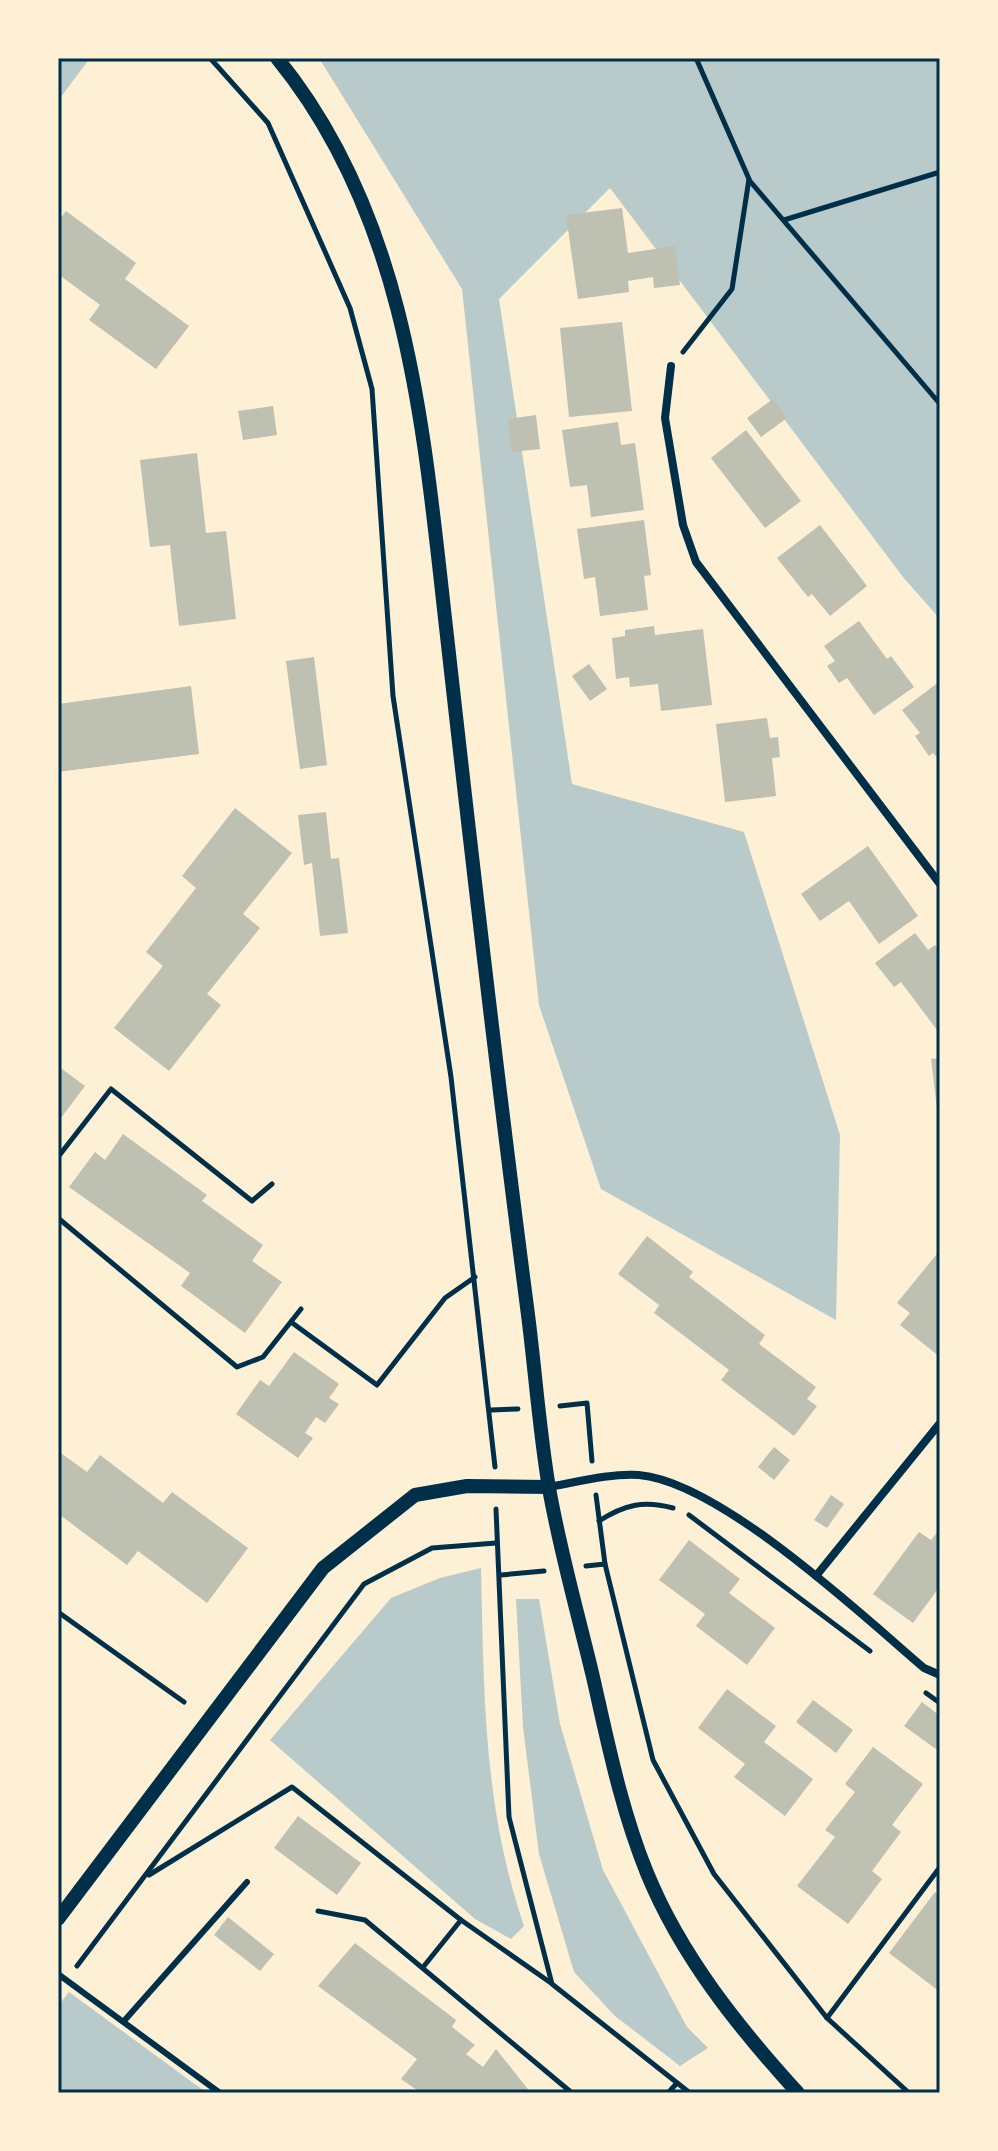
<svg xmlns="http://www.w3.org/2000/svg" width="998" height="2151" font-family="'Nunito Sans',sans-serif">
<rect width="100%" height="100%" fill="#fdf0d5"/>
<g fill="#b9caca">
<polygon points="58,58 90,58 58,101"/>
<polygon points="319,58 940,58 940,619 903,577 610,188 499,299 572,784 744,832 840,1135 836,1320 601,1189 539,1005 462,289"/>
<path d="M481,1568C484,1694 483,1805 524,1926L511,1939L475,1919L270,1740L391,1598L440,1578Z"/>
<polygon points="516,1599 539,1599 560,1724 603,1870 687,2027 708,2048 680,2066 615,2016 574,1972 539,1854 523,1727"/>
<polygon points="69,1992 207,2093 58,2093 58,2006"/>
</g>
<g fill="#bec0b2">
<polygon points="622,208 628,253 675,246 680,285 654,288 653,277 628,281 629,292 578,299 566,215"/>
<polygon points="66,211 136,263 125,279 189,326 156,369 89,320 100,305 58,274 58,222"/>
<polygon points="622,322 632,411 569,417 560,328"/>
<polygon points="773,399 787,418 761,437 747,418"/>
<polygon points="273,406 277,435 243,440 238,411"/>
<polygon points="536,415 540,449 512,452 508,419"/>
<polygon points="618,422 621,445 635,443 644,510 591,517 587,485 570,487 562,430"/>
<polygon points="746,430 801,501 765,528 711,458"/>
<polygon points="197,453 206,533 226,531 236,619 179,626 170,545 150,547 140,460"/>
<polygon points="644,520 651,575 644,576 648,610 600,616 595,577 584,579 577,529"/>
<polygon points="820,525 867,586 830,616 812,594 808,597 777,558"/>
<polygon points="859,621 887,659 891,656 914,687 874,715 847,678 839,683 827,666 835,661 824,646"/>
<polygon points="654,626 655,635 703,629 712,705 661,711 658,684 630,687 629,677 616,679 612,638 625,636 625,630"/>
<polygon points="314,657 327,765 300,769 286,661"/>
<polygon points="589,664 607,689 590,701 572,676"/>
<polygon points="940,681 940,761 933,753 929,756 915,736 920,733 902,710"/>
<polygon points="191,686 199,754 58,772 58,704"/>
<polygon points="767,718 770,738 778,737 780,757 772,758 776,796 725,802 716,724"/>
<polygon points="235,808 292,853 243,914 260,928 207,994 221,1005 169,1071 114,1028 163,966 146,952 196,888 182,876"/>
<polygon points="326,812 331,859 339,858 348,933 320,936 312,863 304,865 298,815"/>
<polygon points="868,846 918,916 879,944 849,901 820,921 801,894"/>
<polygon points="915,933 928,950 935,945 940,951 940,1027 937,1030 901,982 894,987 875,963"/>
<polygon points="940,1058 940,1117 938,1117 931,1059"/>
<polygon points="58,1066 85,1086 58,1122"/>
<polygon points="123,1134 207,1195 202,1201 263,1245 252,1261 282,1282 245,1333 181,1286 190,1273 69,1187 95,1152 105,1160"/>
<polygon points="647,1236 693,1272 689,1277 765,1335 759,1344 816,1387 807,1399 817,1406 794,1436 721,1380 729,1370 654,1313 659,1305 618,1274"/>
<polygon points="940,1250 940,1357 900,1325 910,1313 897,1303"/>
<polygon points="294,1352 339,1384 329,1398 339,1404 325,1423 316,1417 305,1433 313,1438 298,1458 236,1414 260,1380 269,1386"/>
<polygon points="774,1447 790,1460 774,1480 758,1467"/>
<polygon points="58,1451 87,1472 100,1455 163,1503 172,1492 248,1548 207,1603 138,1551 127,1565 60,1515 58,1517"/>
<polygon points="831,1495 844,1504 827,1528 814,1520"/>
<polygon points="940,1529 940,1586 913,1623 873,1594 919,1532 931,1540"/>
<polygon points="689,1540 740,1579 729,1593 775,1628 747,1665 696,1626 705,1614 659,1580"/>
<polygon points="727,1689 776,1726 764,1742 813,1779 785,1816 734,1777 745,1764 698,1728"/>
<polygon points="813,1700 853,1730 836,1753 796,1722"/>
<polygon points="922,1702 940,1716 940,1752 904,1726"/>
<polygon points="873,1747 923,1784 892,1825 901,1832 872,1871 882,1879 848,1924 797,1886 835,1837 825,1830 855,1792 845,1784"/>
<polygon points="298,1816 361,1863 337,1895 274,1848"/>
<polygon points="935,1892 940,1896 940,1992 889,1953"/>
<polygon points="228,1917 274,1954 260,1971 214,1935"/>
<polygon points="355,1943 456,2020 452,2027 475,2045 466,2054 483,2067 496,2049 531,2093 421,2093 401,2079 417,2059 318,1986"/>
</g>
<g fill="none" stroke-linecap="round" stroke-linejoin="round">
<g stroke="#003049" stroke-width="5">
<polyline points="210,58 268,123 350,308 372,389 393,696 451,1077 495,1467"/>
<polyline points="749,180 940,404"/>
<polyline points="784,220 940,172"/>
<polyline points="683,352 732,289 749,179 696,58"/>
<polyline points="58,1157 111,1089 252,1201 272,1184"/>
<polyline points="58,1218 237,1367 263,1357 301,1309"/>
<polyline points="291,1322 377,1385 445,1298 475,1277"/>
<polyline points="560,1406 587,1403 592,1461"/>
<polyline points="491,1410 518,1409"/>
<polyline points="596,1495 605,1564 653,1760 714,1874 827,2018 909,2093"/>
<polyline points="496,1509 509,1817 552,1984 690,2093"/>
<polyline points="689,1515 870,1651"/>
<path d="M599,1521C624,1505 643,1500 673,1508"/>
<polyline points="586,1566 605,1564"/>
<polyline points="501,1575 544,1571"/>
<polyline points="58,1612 184,1702"/>
<polyline points="926,1693 940,1703"/>
<polyline points="149,1875 292,1787 461,1920 551,1983"/>
<polyline points="318,1911 365,1920 572,2093"/>
<polyline points="77,1966 364,1584 432,1548 496,1543"/>
<polyline points="424,1966 461,1920"/>
<polyline points="827,2018 940,1867"/>
<polyline points="668,2093 677,2083"/>
</g>
<g stroke="#003049" stroke-width="6">
<polyline points="58,1974 220,2093"/>
<polyline points="124,2021 247,1882"/>
</g>
<g stroke="#003049" stroke-width="8">
<polyline points="671,366 665,418 683,525 696,562 940,884"/>
<path d="M549,1487C577,1482 611,1473 639,1475C720,1482 861,1614 924,1668L940,1675"/>
<polyline points="816,1576 940,1423"/>
</g>
<g stroke="#003049" stroke-width="14">
<path d="M277,58C410,221 424,435 447,636C472,860 498,1084 527,1307C535,1367 539,1429 549,1488C560,1551 578,1614 593,1677C608,1743 621,1809 647,1873C681,1956 738,2027 798,2093"/>
<polyline points="58,1919 323,1568 415,1495 467,1486 549,1487"/>
</g>
</g>
<rect width="998" height="2151" fill="none" stroke="#fdf0d5" stroke-width="120"/>
<rect x="60" y="60" width="878" height="2031" fill="none" stroke="#003049" stroke-width="3"/>
</svg>
